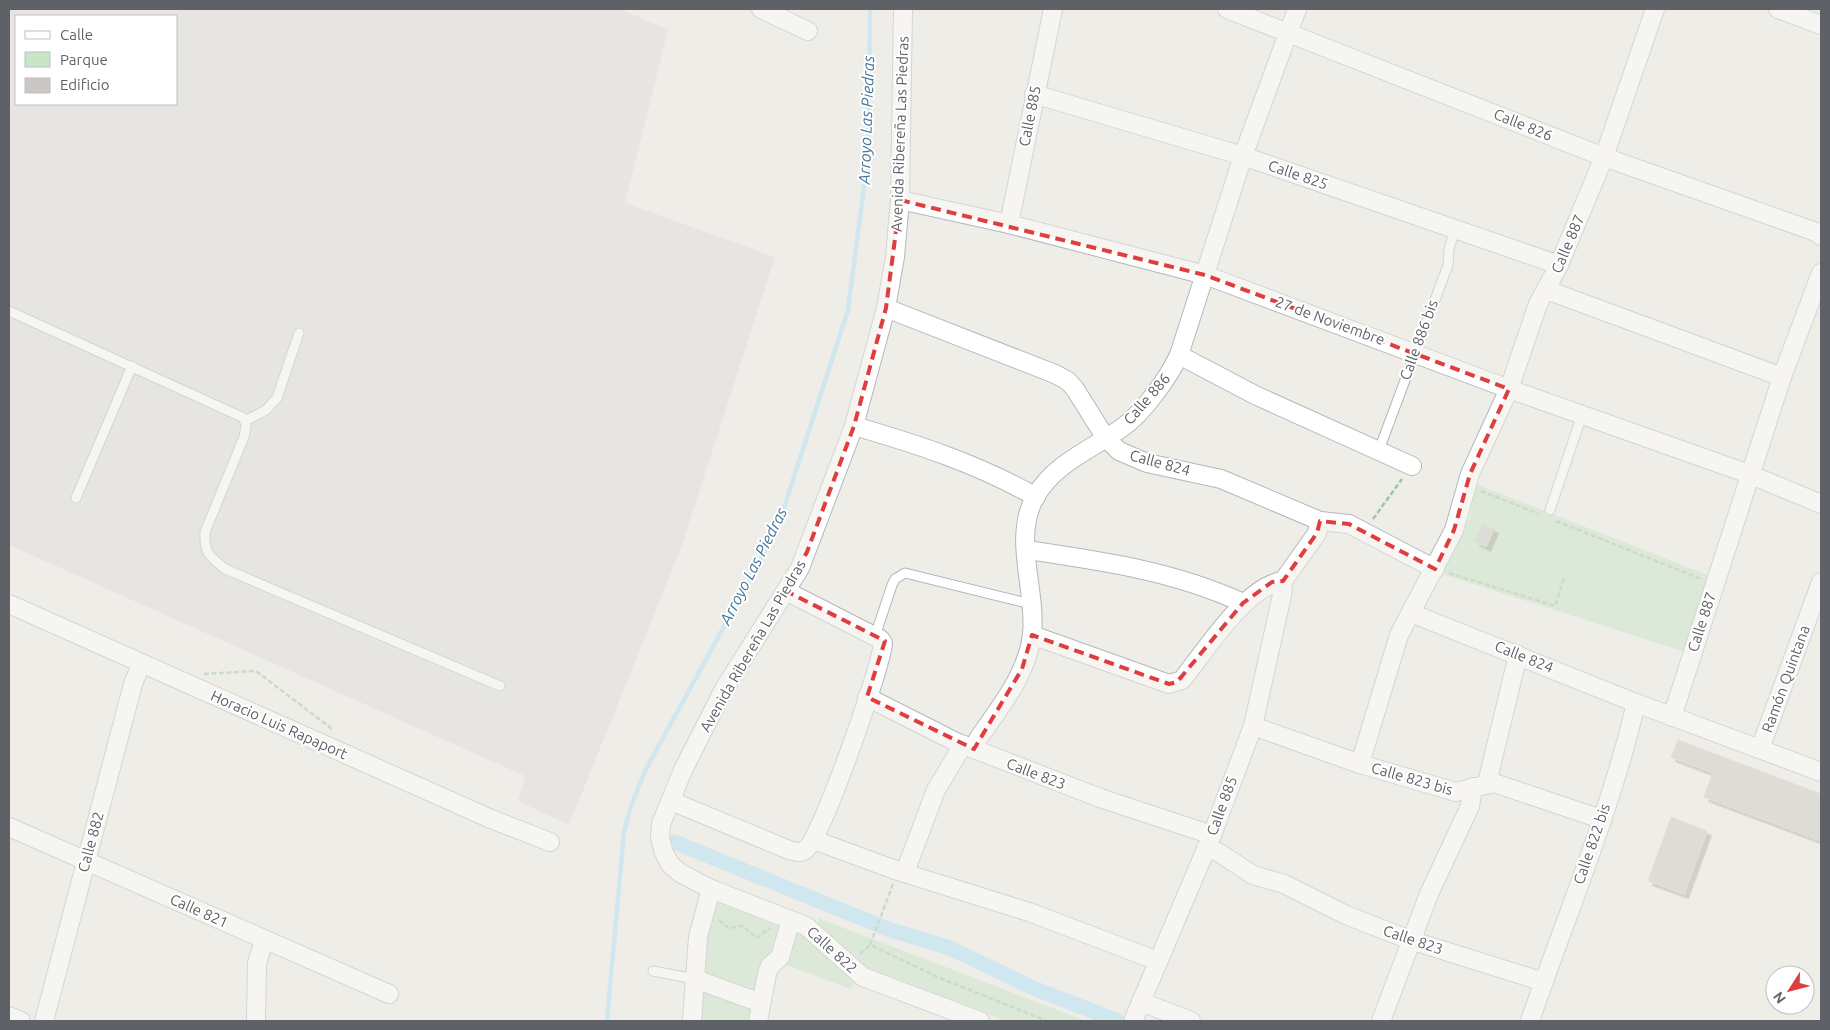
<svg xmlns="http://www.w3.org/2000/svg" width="1830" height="1030" font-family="Ubuntu,sans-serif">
<defs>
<filter id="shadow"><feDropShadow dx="4.5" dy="4.5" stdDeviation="0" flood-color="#0004"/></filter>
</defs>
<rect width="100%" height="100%" fill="#efede7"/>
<path fill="#dedcd9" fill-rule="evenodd" d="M9,9H620L668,30L625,203L775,257L682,545L569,825L518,801L525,776L9,545ZM16,16H176V104H16Z"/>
<g fill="#c8e5c5">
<polygon points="1476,484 1713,577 1685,652 1442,574 1469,519"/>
<polygon points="717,900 787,924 758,996 702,975 708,921"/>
<polygon points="818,918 1086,1021 1006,1021 859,966 817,926"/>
<path d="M796,931C820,938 838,965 855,984L850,989L784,964Z"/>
<polygon points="701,986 754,1006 752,1021 698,1021"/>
</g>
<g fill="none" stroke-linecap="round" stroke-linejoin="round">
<polyline stroke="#acdffa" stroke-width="4.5" points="607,1021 624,832 632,803 646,769 761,559 782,514 848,310 868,157 870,9"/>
<polyline stroke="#acdffa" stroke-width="15" points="674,842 888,929 950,948 1033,988 1118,1021"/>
</g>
<g fill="#cbc7c4" stroke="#d4cec5" filter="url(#shadow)">
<polygon points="1483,524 1494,529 1486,547 1475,541"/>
<polygon points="1678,740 1821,794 1821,841 1704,797 1713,773 1671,757"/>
<polygon points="1671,817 1707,831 1684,894 1648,881"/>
</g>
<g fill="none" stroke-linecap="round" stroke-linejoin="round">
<defs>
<g id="lane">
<path d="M9,311L244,418L246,426L244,437L205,532C204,553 209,556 225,569L500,686"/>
<polyline points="245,421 266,410 277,398 299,333"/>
<polyline points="1379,450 1448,265 1449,249 1455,229"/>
<polyline points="76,498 132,366"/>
<polyline points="1550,510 1582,415"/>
<polyline points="875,636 892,585 895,579 905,573 1031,604"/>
<polyline points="653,971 695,979"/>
</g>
<g id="street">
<polyline points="761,9 808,31"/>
<polyline points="903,9 900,200 895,257 886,308 854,426 800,568 724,689 683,770 661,824 660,838 664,853 670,864 680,873 711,889 806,926 863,977 980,1021"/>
<polyline points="1227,9 1604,157 1816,232 1821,236"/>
<polyline points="1778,9 1821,25"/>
<polyline points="1034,94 1243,156 1559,265"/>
<polyline points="900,200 1009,224 1205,275 1509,389 1749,474 1821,504"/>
<polyline points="1009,224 1053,9"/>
<polyline points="1547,290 1782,377"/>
<polyline points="886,308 1055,374 1068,381 1075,389 1105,437 1119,451 1147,463 1221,479 1320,521 1349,524 1435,569"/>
<polyline points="1179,355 1255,395 1412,466"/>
<path d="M854,426C917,444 978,464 1036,497"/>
<path d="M1027,550C1101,561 1174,571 1243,603"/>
<polyline points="9,604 491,819 550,842"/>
<polyline points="1411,613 1636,703"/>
<path d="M1032,635L1169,684L1182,680C1205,651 1247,585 1283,581L1317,533L1320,521"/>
<polyline points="867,697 956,742 1100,798 1212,835"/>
<polyline points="1672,717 1782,377 1821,273"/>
<polyline points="1253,726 1360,764 1456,792 1494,783 1601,819"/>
<path d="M974,749L978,739C1000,707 1027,675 1032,635C1037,590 1012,539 1035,497C1055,462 1093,449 1123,427C1143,413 1169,377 1179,355L1243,156L1297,9"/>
<polyline points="1760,749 1821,582"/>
<polyline points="1360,764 1399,635 1454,530 1470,474 1509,389 1538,304 1559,265 1604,157 1655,9"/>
<polyline points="1487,783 1518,655"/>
<path d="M671,801L789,850C796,852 802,854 807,848C822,836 882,665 883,643L880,639L786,591"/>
<polyline points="9,827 389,994"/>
<polyline points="814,840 898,871 1029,912 1158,961"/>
<polyline points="1206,848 1218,852 1253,875 1284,884 1346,915 1410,940 1544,982"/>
<polyline points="905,872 936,790 963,745"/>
<polyline points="695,979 761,1003"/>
<polyline points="1141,1002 1191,1021"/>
<polyline points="9,1016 21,1021"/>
<polyline points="44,1021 133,684 141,664"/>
<polyline points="256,1021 257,963 264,940"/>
<polyline points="692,1021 698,937 711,889"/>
<polyline points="758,1021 767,974 770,966 780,957 791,920"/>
<polyline points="1133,1021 1212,835 1253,726 1282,595 1283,581"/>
<polyline points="1381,1021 1429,894 1470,806 1473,787"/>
<path d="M1530,1021C1566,916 1611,811 1636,703L1821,772"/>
</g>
</defs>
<use href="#lane" stroke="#b4b7ba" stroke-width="11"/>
<use href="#street" stroke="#b4b7ba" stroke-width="20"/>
<g stroke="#9ec6a6" stroke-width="2.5" stroke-dasharray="5 2.5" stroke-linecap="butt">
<polyline points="1481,491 1539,514"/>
<polyline points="1373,519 1402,479"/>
<polyline points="1556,521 1701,579"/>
<polyline points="1449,573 1555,606 1564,578"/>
<polyline points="204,674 256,671 332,729"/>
<polyline points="893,884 870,945 942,979 1047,1021"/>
<polyline points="719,920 728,928 743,926 757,938 770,928"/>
<polyline points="860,954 870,945"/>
</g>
<use href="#lane" stroke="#fff" stroke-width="9"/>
<use href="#street" stroke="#fff" stroke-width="18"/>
</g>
<path d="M0 0H1830V1030H0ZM900,200L1205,275L1509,389L1470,474L1454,530L1435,569L1349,524L1320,521L1317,533L1283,581L1272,582L1243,603L1177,682L1169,684L1032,635L1022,669L974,749L867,697L885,641L786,591L807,552L854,426L886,308Z" fill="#efede7" fill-opacity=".55" fill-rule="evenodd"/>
<path fill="none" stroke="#df3e41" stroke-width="4" stroke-dasharray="10 6" stroke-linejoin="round" d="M900,200L1205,275L1509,389L1470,474L1454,530L1435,569L1349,524L1320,521L1317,533L1283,581L1272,582L1243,603L1177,682L1169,684L1032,635L1022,669L974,749L867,697L885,641L786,591L807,552L854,426L886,308Z"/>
<g text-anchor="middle" stroke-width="4" stroke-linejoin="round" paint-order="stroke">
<g font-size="15" fill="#5e6266" stroke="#fff">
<text transform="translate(1030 116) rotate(-79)" y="5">Calle 885</text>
<text transform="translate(1523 125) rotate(22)" y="5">Calle 826</text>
<text transform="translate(900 134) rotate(-88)" y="5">Avenida Ribereña Las Piedras</text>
<text transform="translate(1298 175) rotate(19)" y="5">Calle 825</text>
<text transform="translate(1568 244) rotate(-67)" y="5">Calle 887</text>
<text transform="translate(1330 321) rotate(20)" y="5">27 de Noviembre</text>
<text transform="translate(1419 340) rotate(-70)" y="5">Calle 886 bis</text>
<text transform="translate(1147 399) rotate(-49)" y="5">Calle 886</text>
<text transform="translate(1160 463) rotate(15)" y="5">Calle 824</text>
<text transform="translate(1702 622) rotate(-72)" y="5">Calle 887</text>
<text transform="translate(753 646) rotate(-60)" y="5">Avenida Ribereña Las Piedras</text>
<text transform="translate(1524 657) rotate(22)" y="5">Calle 824</text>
<text transform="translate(1786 679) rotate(-70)" y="5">Ramón Quintana</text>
<text transform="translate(279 725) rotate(24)" y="5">Horacio Luis Rapaport</text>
<text transform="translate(1036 774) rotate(21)" y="5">Calle 823</text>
<text transform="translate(1412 779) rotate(16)" y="5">Calle 823 bis</text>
<text transform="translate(1222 806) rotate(-70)" y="5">Calle 885</text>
<text transform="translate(91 842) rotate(-75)" y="5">Calle 882</text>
<text transform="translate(1592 844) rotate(-71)" y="5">Calle 822 bis</text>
<text transform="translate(199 911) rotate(24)" y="5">Calle 821</text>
<text transform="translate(1413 940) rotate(19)" y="5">Calle 823</text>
<text transform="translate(832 950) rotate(42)" y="5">Calle 822</text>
</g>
<g font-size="16" font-style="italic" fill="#43769b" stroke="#fff">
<text transform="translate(866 120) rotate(-88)" y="6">Arroyo Las Piedras</text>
<text transform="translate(753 566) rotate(-63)" y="6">Arroyo Las Piedras</text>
</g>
</g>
<rect width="1830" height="1030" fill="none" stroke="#5e6266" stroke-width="20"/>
<rect x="15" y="15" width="162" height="90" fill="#ffffff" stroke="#bfc0c2"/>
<rect x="25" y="31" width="25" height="8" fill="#ffffff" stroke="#bfc0c2"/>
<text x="60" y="40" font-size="15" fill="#5e6266">Calle</text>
<rect x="25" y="52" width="25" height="15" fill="#c8e5c5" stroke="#bfc0c2"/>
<text x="60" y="65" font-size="15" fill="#5e6266">Parque</text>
<rect x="25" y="78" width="25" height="15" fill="#cbc7c4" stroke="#bfc0c2"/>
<text x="60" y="90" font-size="15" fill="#5e6266">Edificio</text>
<g transform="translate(1790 990) rotate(234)"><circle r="24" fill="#ffffff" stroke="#bfc0c2"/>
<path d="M0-4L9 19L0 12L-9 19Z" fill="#df3e41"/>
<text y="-8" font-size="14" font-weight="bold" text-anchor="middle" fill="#5e6266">N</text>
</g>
</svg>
